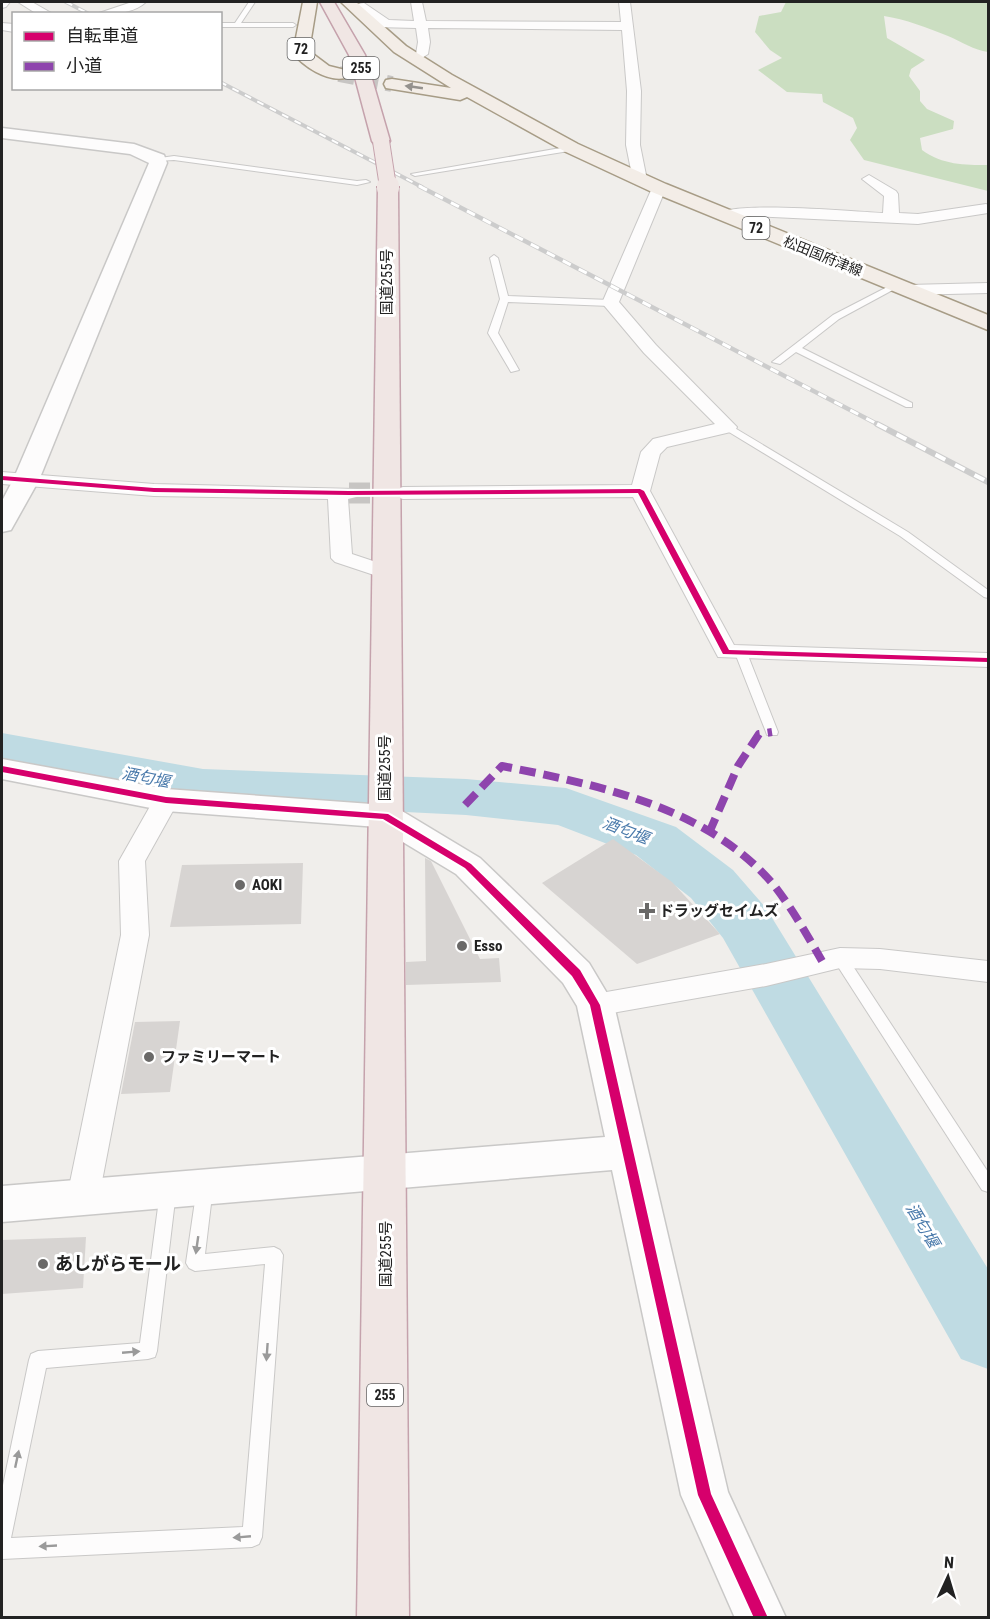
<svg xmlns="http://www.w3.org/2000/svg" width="990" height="1619" font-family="'Roboto Condensed','Noto Sans JP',sans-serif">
<rect width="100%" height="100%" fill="#f0eeeb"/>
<path fill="#cbdec1" d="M786,2H988V52C974,50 962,42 948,36C928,28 905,19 884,16L887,38L925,60L911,69L909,76L920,91V101L927,109L954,121L953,129L920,138L922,150C943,165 964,165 988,165V191L864,160L850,140L857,128L853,118L823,102L822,94L787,92L758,70L782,58L770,50L755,32L759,16L781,12Z"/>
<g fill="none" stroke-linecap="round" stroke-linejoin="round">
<polygon fill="#bfdbe3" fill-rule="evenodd" points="2,733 203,769 466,779 566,788 676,827 733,870 766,908 988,1269 988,1369 961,1359 723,938 691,898 636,855 558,825 466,815 304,807 203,805 2,767"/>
</g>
<g fill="#d7d4d2">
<polygon points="613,839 672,882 720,934 637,964 542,883"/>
<polygon points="425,858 431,861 480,959 499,958 501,982 406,985 406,962 426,961"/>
<polygon points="303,863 301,924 170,927 182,865"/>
<polygon points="180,1021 170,1092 121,1094 135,1022"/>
<polygon points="86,1237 83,1288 2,1294 2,1240"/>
</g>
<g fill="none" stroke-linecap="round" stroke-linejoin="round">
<polyline stroke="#c7c5c3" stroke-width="21" stroke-dasharray="21 10" stroke-linecap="butt" points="349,493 403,493"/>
<polyline stroke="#c7c5c3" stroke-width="16" stroke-dasharray="16 8" stroke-linecap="butt" points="339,74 392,84"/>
<defs>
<g id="service">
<polygon points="249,2 255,2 241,23 293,23 296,25 293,27 220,27 220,23 235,23"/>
<polygon points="572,146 576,148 575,150 415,176 411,174"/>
<polygon points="174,156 357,181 366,180 370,182 357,185 174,160 157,161 153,159"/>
<polygon points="494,255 498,258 508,296 610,300 614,303 610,306 508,302 498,333 519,370 511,372 488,333 500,299 490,258"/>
<polygon points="893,284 900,286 839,319 802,348 912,403 912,407 906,407 796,352 780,364 772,362 833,315"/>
<polygon points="728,424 908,532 988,590 988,598 984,597 900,536 724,429 723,427"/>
<polygon points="741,649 747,653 778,732 777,735 767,735 766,732 735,653"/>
<polygon points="840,953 845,954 988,1172 988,1192 982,1190 835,962 833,958 835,954"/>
<polygon points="205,1180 211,1182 213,1187 205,1254 274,1247 280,1250 283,1255 262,1537 259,1544 252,1547 2,1559 2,1490 29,1360 31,1354 38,1351 140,1343 160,1192 162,1187 168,1185 174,1187 176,1192 157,1351 155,1357 148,1359 46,1368 11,1538 243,1527 265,1264 195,1271 189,1268 186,1263 197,1187 199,1182"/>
</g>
<g id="minor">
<polygon points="2,2 10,2 6,7 2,8"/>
<polygon points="18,2 32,2 53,14 37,14"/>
<path d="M132,2H146C134,13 114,15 99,13Z"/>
<polygon points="411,2 422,2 426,21 621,22 619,2 630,2 641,91 640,145 647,180 645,183 635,183 633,180 626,145 627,91 622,30 428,28 430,42 428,54 422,58 416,54 418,42 416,28 376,27 376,22 361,10 354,10 348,7 350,5 364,3 389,20 414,21"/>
<polygon points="2,23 14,24 14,32 2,30"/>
<path d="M869,175L896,191L898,194L899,213L918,214L986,204L988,205V213L918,224L751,216L724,220L716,215C730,200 857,212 883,213L884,196L862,179Z"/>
<polygon points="659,184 666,188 619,302 656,345 737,427 735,431 667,447 660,454 650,491 734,645 988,653 988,667 718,657 633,497 403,499 396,497 393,493 396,489 403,487 632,485 641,452 653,439 715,424 644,353 602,303 652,188"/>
<polygon points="988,283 988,293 908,295 900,290 908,285"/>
<polygon points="2,472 154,484 356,489 359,493 356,497 348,499 352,554 394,568 397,573 394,578 386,579 335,562 331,558 328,499 154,496 2,484"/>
<polygon points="166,792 175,794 179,800 145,861 149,935 99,1197 94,1207 83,1211 72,1207 67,1197 121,935 119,861 157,794"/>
<polygon points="840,948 880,949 988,961 988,982 880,969 840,968 766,986 595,1016 585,1013 581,1005 585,997 595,994 766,964"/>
</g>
<g id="tertiary">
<polygon points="2,128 134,144 164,155 167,163 39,480 11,530 2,532 2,501 13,480 149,163 130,154 2,138"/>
<polygon points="2,759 166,789 385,805 397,808 480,858 589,963 614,1005 728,1492 786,1618 735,1618 681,1495 612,1170 2,1222 2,1186 605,1137 577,1006 563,983 456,874 378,827 166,811 2,779"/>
</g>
<g id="primary">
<path d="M303,2H317L309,51L329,66L345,70L347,74L345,78C327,82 303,66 293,53Z"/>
<polygon points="341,2 356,2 406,46 452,75 578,144 666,184 988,315 988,330 652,192 566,152 467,97 460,100 386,88 384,84 386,80 392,79 451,88 394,52"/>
</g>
<g id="trunk">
<polygon points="320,2 334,2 365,55 390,141 387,145 375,145 372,141 349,55"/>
<polygon points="388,182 395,184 398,188 409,1618 357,1618 378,188 381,184"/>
</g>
</defs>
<use href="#service" stroke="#c9c8c7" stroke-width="2"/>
<use href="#minor" stroke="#c9c8c7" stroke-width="2"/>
<use href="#tertiary" stroke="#c9c8c7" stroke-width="3"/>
<use href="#primary" stroke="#a79c86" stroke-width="3"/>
<use href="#trunk" stroke="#c5a2ac" stroke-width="3"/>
<use href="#service" fill="#fdfcfc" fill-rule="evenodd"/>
<use href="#minor" fill="#fdfcfc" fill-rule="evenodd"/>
<use href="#tertiary" fill="#fdfcfc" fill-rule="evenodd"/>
<use href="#primary" fill="#f3ede7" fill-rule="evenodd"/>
<use href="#trunk" fill="#f0e6e4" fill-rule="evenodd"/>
<defs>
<g id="rail-far2">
<polyline points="66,2 89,14"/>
<polyline points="220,82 422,187"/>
</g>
<polyline id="rail-far1" points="419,186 879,425"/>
<polyline id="rail" points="877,424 988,482"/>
</defs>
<use href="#rail-far2" stroke="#ccc" stroke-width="4"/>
<use href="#rail-far1" stroke="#ccc" stroke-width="4.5"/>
<use href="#rail" stroke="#ccc" stroke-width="6"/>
<use href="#rail-far2" stroke="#fff" stroke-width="2" stroke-dasharray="7" stroke-linecap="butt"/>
<use href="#rail-far1" stroke="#fff" stroke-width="3" stroke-dasharray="9" stroke-linecap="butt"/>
<use href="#rail" stroke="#fff" stroke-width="4" stroke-dasharray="11" stroke-linecap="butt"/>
<defs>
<polyline id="trunk-bridge-far1" points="381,141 388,187"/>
<polyline id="trunk-bridge" points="388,186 388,188"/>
</defs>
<use href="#trunk-bridge-far1" stroke="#c5a2ac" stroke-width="18" stroke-linecap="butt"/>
<use href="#trunk-bridge" stroke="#c5a2ac" stroke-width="24" stroke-linecap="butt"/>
<use href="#trunk-bridge-far1" stroke="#f0e6e4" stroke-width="16"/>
<use href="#trunk-bridge" stroke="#f0e6e4" stroke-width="22"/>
<g stroke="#8e44ad" stroke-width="8" stroke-dasharray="16 8" stroke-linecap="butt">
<path d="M465,805L502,766C597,785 706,806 773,884C792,908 807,935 822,961"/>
<polyline points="709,833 738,766 759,734 772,732"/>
</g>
<defs>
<g id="cycleway">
<polygon points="2,476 154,488 349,491 640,489 644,491 729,650 988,658 988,662 723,654 638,493 349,495 154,492 2,480"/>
<polygon points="2,766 166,797 388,814 471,864 580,970 600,1005 711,1494 768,1618 754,1618 698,1495 590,1005 572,976 465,868 383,819 166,803 2,772"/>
</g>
</defs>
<use href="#cycleway" stroke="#fff" stroke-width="4"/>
<use href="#cycleway" fill="#d6006c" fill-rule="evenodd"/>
</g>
<defs><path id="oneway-solid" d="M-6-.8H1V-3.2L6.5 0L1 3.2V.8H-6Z" transform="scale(1.5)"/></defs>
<use fill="#95928e" href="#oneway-solid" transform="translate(414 87) rotate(-172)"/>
<g fill="#9a9a9a">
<use href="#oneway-solid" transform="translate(197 1245) rotate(98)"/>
<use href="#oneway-solid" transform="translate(131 1352) rotate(-5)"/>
<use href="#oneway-solid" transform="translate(267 1352) rotate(94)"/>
<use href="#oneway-solid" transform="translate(17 1459) rotate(-78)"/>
<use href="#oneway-solid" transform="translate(242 1537) rotate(175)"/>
<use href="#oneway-solid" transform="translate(48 1546) rotate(177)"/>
</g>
<g fill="#6a6968" stroke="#fff" stroke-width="2">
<circle cx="240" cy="885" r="6"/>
<path d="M644 902h6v6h6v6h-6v6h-6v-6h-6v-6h6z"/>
<circle cx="462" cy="946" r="6"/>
<circle cx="149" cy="1057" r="6"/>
<circle cx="43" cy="1264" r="6"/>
</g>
<g text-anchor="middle" stroke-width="6" stroke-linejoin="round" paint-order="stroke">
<g fill="#fff" stroke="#646464" stroke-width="1.5">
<rect x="287.5" y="38" width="27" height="22" rx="4.5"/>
<rect x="343" y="57" width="36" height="22" rx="4.5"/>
<rect x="742.5" y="217" width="27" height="22" rx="4.5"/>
<rect x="367" y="1384" width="36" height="22" rx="4.5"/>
</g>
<g font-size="14" font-weight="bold" fill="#222">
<text x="301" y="54">72</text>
<text x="361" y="73">255</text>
<text x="756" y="233">72</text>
<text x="385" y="1400">255</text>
</g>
<g font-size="14" fill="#222" stroke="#fff">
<text transform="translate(823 256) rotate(22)" y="5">松田国府津線</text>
</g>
<g font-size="15" fill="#222" stroke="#fff">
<text transform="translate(387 282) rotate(-90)" y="5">国道255号</text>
<text transform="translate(385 768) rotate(-90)" y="5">国道255号</text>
<text transform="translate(386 1254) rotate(-90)" y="5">国道255号</text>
</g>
<g font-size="15" font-weight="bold" fill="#222" stroke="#fff" text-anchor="start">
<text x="252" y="890">AOKI</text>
<text x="659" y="916">ドラッグセイムズ</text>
<text x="474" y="951">Esso</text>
<text x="161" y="1062">ファミリーマート</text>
</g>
<g font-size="16" font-style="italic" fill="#4a7aab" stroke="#fff">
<text transform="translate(146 777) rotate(11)" y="6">酒匂堰</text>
<text transform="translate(626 830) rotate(21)" y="6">酒匂堰</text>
<text transform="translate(923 1225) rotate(59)" y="6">酒匂堰</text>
</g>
<g font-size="18" font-weight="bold" fill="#222" stroke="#fff" text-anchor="start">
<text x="55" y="1270">あしがらモール</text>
</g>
</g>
<rect width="990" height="1619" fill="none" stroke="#222222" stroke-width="6"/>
<rect x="12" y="12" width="210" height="78" fill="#ffffff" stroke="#a7a7a7" stroke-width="1.5"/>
<rect x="24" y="32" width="30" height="9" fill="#d6006c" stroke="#a7a7a7" stroke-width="1.5"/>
<text x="66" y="42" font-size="18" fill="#222222">自転車道</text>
<rect x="24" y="62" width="30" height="9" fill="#8e44ad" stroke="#a7a7a7" stroke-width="1.5"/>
<text x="66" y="72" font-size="18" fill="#222222">小道</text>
<g transform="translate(948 1577) rotate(4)" stroke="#ffffff" stroke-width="4.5" paint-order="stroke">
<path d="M0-4.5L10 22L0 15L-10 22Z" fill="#222222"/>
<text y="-9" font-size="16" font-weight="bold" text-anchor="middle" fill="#222222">N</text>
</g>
</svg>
